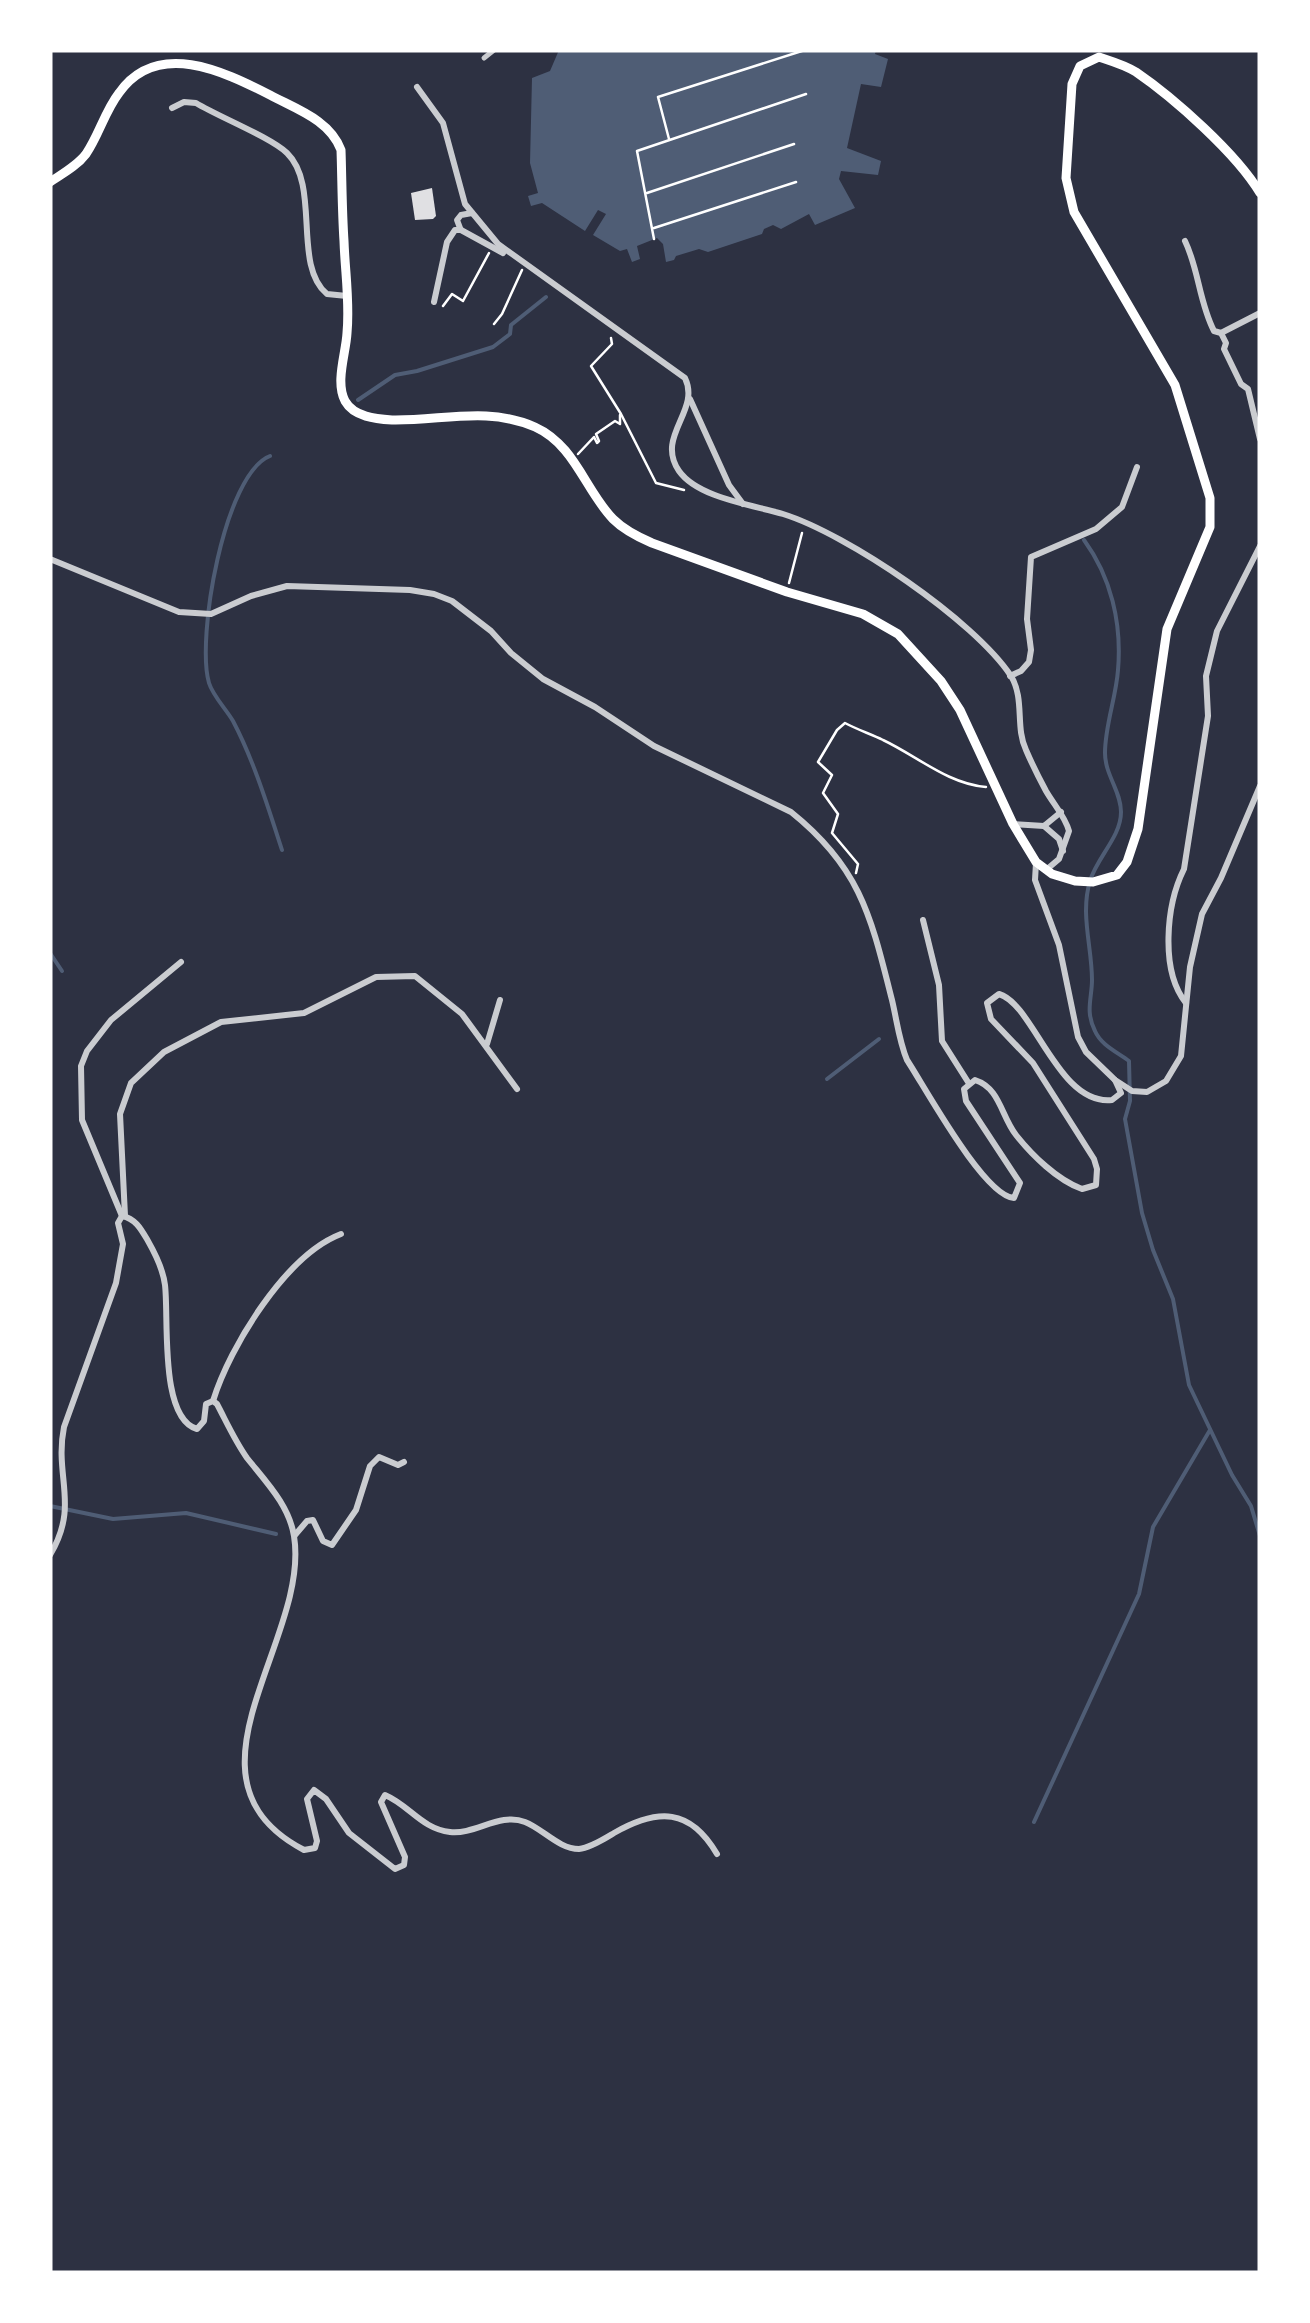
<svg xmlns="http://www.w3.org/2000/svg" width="1310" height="2323" font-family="'DM Sans',sans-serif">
<rect width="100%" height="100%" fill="#2d3142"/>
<polygon fill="#4f5d75" points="559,50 876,50 875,54 888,59 881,87 861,84 847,148 881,161 878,175 841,171 839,179 855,208 815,225 809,214 781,229 773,225 764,229 762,234 708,252 699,249 676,256 674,260 666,262 663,244 657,238 637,246 640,259 632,262 627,249 620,251 593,235 606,214 598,210 585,231 542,203 531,206 528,196 538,193 530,163 532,78 550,71"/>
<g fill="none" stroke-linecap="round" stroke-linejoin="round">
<g stroke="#4f5d75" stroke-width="4">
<polyline points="358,400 395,375 417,371 493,347 510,334 511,325 546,297"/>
<path d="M270,456C224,474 196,639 209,683C213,696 226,709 233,721C254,761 268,807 282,850"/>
<path d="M1084,540C1111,577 1122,623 1118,670C1116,698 1105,725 1105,753C1105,775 1121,791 1121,812C1121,837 1097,857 1090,881C1080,914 1092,947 1092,980C1092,998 1085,1011 1095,1031C1101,1045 1117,1052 1129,1061L1130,1101L1125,1119L1142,1213L1153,1250L1173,1299L1189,1385L1232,1475L1251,1506L1260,1536"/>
<polyline points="50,953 62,971"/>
<polyline points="827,1079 879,1039"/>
<polyline points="50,1506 113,1519 186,1513 276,1534"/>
<polyline points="1034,1822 1139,1594 1153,1527 1210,1430"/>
</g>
</g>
<polygon fill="#e0e0e3" points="432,188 436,216 433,219 415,220 411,193"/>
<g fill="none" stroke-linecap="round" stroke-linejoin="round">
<g stroke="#fff" stroke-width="2.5">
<polyline points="669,139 658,97 805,50"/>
<polyline points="647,193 794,144"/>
<polyline points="654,228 796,182"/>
<polyline points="654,239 637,151 806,94"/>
<polyline points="443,306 452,294 463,301 489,253"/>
<polyline points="494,324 502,314 522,270"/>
<polyline points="611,338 612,344 591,366 621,414 656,483 684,490"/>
<polyline points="578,454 594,437 597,443 599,441 596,434 615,421 620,424 620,415"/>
<polyline points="789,583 802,533"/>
<path d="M856,873L858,864L832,833L838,814L823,793L832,775L818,762L837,730L845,723C858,730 871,734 883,740C917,756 948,784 986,787"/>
</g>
<polyline stroke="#caccd0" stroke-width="5" points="484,58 494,50"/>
<g stroke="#caccd0" stroke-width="6">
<path d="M417,87L443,123L465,204L498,244L685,378C701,411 655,436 679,471C698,498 753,505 783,514C847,534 974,620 1011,676C1025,699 1015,727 1026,750C1032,764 1039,778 1046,791C1054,805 1065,816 1069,831L1059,859L1046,870"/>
<path d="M172,108L184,102L196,103C219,117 270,137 287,153C321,186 292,265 327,294L347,296"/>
<polyline points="460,228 457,220 461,215 472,213"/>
<polyline points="461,230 503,253"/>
<path d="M1185,241C1199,270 1199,302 1214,331L1221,333L1226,343L1224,349L1241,384L1248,389L1260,439"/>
<polyline points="434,302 447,242 455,230 461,230"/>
<polyline points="1221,333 1260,313"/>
<polyline points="690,399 729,485 743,504"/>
<path d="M50,559L179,612L211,614L251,596L287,586L410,590L434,594L452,601L491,631L511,653L543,679L595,707L654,746L791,812C861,868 871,917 892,1000C897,1021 899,1041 907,1060C926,1089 984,1196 1014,1198L1020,1183L966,1101L964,1089L975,1080C1000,1088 1001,1116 1016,1135C1032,1155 1057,1180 1082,1189L1096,1185L1097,1169L1094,1159L1033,1063L991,1019L987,1003L999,994C1034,1004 1058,1106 1112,1100L1121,1093L1115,1080"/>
<polyline points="1010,676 1021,671 1029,662 1031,650 1027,619 1031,557 1096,529 1122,507 1137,467"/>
<polyline points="1013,824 1044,826 1061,812"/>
<polyline points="1044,826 1059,839 1063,851"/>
<polyline points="1036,863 1035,880 1059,945 1078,1037 1086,1052 1115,1080 1132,1091 1147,1092 1166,1081 1181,1056 1190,967 1202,914 1221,878 1260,786"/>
<polyline points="923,920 939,985 942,1041 968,1082"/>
<path d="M1186,1003C1160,971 1166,905 1184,869L1208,716L1206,676L1217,631L1260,546"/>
<polyline points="487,1044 500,1000"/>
<path d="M122,1216C136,1219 141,1229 148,1241C156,1255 163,1269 165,1285C169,1318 159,1418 197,1429L204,1421L206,1404L213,1401L217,1404C227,1423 235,1441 247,1458C266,1482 289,1505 294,1536C311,1640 168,1779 304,1850L315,1848L317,1841L307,1799L314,1790L326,1799L349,1833L395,1869L404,1865L405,1857L381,1802L385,1795C409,1805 422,1829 450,1832C475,1835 500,1812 525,1822C543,1829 559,1849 579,1849C590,1848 604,1839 614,1833C658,1808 690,1808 717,1854"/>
<polyline points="122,1216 82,1120 81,1066 87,1051 111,1020 181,962"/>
<polyline points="125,1216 120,1114 131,1083 164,1052 221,1022 304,1013 376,977 415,976 462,1014 517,1089"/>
<path d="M213,1401C230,1346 286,1255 341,1234"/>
<polyline points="295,1535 307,1521 313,1520 323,1541 332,1545 356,1510 370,1466 379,1457 398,1465 404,1462"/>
<path d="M50,1555C80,1505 54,1477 64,1427L116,1283L123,1244L118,1223L122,1216"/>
</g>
<path stroke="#fff" stroke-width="9" d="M50,182C62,174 77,166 86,154C99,135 105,111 119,93C157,39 223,71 270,95C296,109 330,120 341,150C342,180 342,211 344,241C345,272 350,302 347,333C346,353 335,382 345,401C354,417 376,419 392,420C442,421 487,406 535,427C575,445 585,490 613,519C624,530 638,537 652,543L787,592L863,614L898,634L941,681L960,710L1013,824L1036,862L1052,874L1075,881L1093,882L1117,875L1127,862L1138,829L1167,629L1210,527V498L1175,385L1074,212L1066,178L1072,84L1080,66L1099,57C1111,61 1125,65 1136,72C1174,98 1237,154 1260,193"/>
</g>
<rect width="1310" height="2323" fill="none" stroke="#ffffff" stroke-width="105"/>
</svg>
